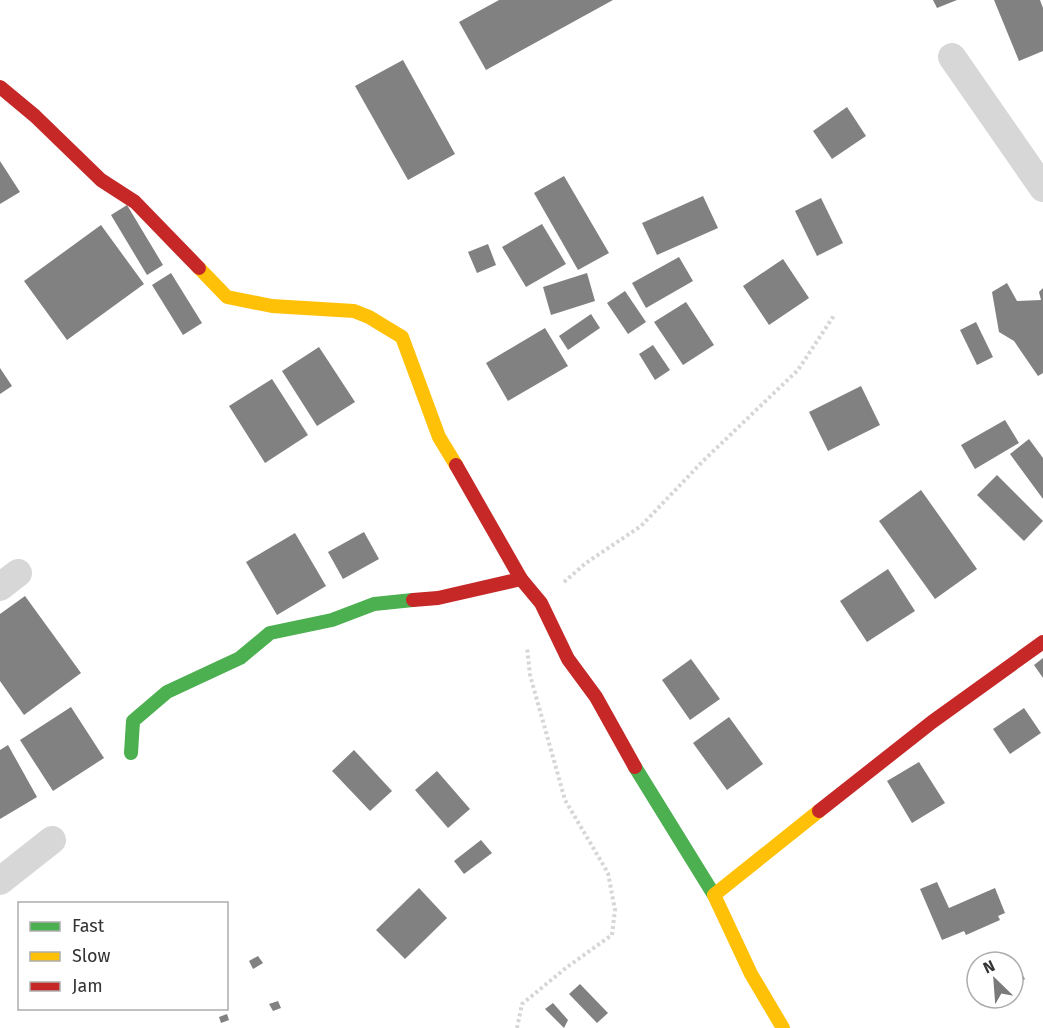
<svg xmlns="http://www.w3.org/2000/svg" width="1043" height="1028" font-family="'Fira Sans',sans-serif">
<rect width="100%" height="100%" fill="#fff"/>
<g fill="#818181">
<polygon points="499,0 613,0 486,70 459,22"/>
<polygon points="933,0 957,0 937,8"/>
<polygon points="994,0 1040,0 1043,8 1043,51 1019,61"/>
<polygon points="403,60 455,154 408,180 355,86"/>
<polygon points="847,107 866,136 832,159 813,131"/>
<polygon points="0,161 20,192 0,204"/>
<polygon points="564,176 609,253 578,270 534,193"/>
<polygon points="703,196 718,228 657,255 642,223"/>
<polygon points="821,198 843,243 817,256 795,211"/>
<polygon points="127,205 163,265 147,275 111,215"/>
<polygon points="542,224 566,264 526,287 502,247"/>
<polygon points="101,225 144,284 67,340 24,281"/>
<polygon points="488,244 496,265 477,273 468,252"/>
<polygon points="679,257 693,281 646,308 632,283"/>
<polygon points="783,259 809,298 769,325 743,286"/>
<polygon points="171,273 202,323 183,335 152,285"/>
<polygon points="587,273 595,301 551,315 543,287"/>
<polygon points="1007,283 1017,301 1041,300 1039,292 1043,288 1043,373 1038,376 1014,341 999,332 992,292"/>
<polygon points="625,291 646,322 628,334 607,303"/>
<polygon points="686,302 714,345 683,365 654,322"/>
<polygon points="591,314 600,328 568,350 559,336"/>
<polygon points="976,322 993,357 977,365 960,330"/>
<polygon points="545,328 568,366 508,401 486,363"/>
<polygon points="653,345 670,370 655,380 639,354"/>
<polygon points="319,347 355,402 317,426 282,371"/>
<polygon points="0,368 12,386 0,394"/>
<polygon points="272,379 308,435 265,463 229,406"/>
<polygon points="861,386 880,425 828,451 809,412"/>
<polygon points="1005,420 1019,443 975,469 961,445"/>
<polygon points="1029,439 1043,458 1043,499 1010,454"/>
<polygon points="997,475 1043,521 1024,541 977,495"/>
<polygon points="921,490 977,569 935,599 879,521"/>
<polygon points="364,532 379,559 343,579 328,552"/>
<polygon points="295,533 326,586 277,615 246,562"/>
<polygon points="888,569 915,611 867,642 840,601"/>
<polygon points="25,596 81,673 24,715 0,681 0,614"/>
<polygon points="1043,658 1043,678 1034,665"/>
<polygon points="691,659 720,699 690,720 662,680"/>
<polygon points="71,707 104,758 53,791 20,740"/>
<polygon points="1024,708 1041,733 1010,754 993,729"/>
<polygon points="729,717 763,764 727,790 693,743"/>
<polygon points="8,745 37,797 0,819 0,750"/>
<polygon points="354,750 392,791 370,811 332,771"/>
<polygon points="919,762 945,803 912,823 887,781"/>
<polygon points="437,771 470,809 448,828 415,790"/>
<polygon points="481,840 492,853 464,874 454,861"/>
<polygon points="937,882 949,908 995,888 1005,913 998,916 1000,920 966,935 964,931 942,940 920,889"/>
<polygon points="419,888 447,918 405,959 376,930"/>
<polygon points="258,956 263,963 253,969 249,961"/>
<polygon points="1016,964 1025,979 1013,986 1013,966"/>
<polygon points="580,984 608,1013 597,1023 569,994"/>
<polygon points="278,1001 281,1008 273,1011 269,1004"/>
<polygon points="553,1003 568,1020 564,1028 545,1009"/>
<polygon points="227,1014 229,1020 221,1023 219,1017"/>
</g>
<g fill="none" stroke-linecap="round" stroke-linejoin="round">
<g stroke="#d6d6d6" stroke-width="4" stroke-dasharray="3 3" stroke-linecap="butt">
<polyline points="564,582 586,563 641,526 703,461 798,370 835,314"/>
<polyline points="517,1028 522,1004 567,967 612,935 615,910 608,873 565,800 530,675 527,647"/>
</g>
<g stroke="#d7d7d7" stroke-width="28">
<polyline points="952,57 1043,188"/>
<polyline points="0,587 18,573"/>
<polyline points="0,881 52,840"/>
</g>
<g stroke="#4caf50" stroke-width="14">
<polyline points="131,753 133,721 167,692 240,658 270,633 332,620 374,604 413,600"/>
<polyline points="635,767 714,895"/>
</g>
<g stroke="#ffc107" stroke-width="14">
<polyline points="199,268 227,297 272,306 354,311 369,317 402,337 439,437 456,465"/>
<polyline points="783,1028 751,974 714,895 819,811"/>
</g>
<g stroke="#c62828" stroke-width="14">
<polyline points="0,87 35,116 101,180 135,202 199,268"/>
<polyline points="456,465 521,579 541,603 568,659 596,697 635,767"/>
<polyline points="413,600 438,598 521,579"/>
<polyline points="819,811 932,722 1043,642"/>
</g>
</g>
<rect x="18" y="902" width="210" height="108" fill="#ffffff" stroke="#adadad" stroke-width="1.5"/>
<rect x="30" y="922" width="30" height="9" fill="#4caf50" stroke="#adadad" stroke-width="1.5"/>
<text x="72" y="932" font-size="18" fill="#333333">Fast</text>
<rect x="30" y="952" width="30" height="9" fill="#ffc107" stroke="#adadad" stroke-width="1.5"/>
<text x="72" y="962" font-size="18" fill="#333333">Slow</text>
<rect x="30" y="982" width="30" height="9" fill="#c62828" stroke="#adadad" stroke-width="1.5"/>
<text x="72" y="992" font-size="18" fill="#333333">Jam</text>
<g transform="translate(995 980) rotate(335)"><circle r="28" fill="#ffffff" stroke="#adadad" stroke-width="1.5"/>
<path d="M0-4.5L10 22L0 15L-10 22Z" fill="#7a7a7a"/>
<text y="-9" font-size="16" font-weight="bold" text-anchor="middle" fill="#333333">N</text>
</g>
</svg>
